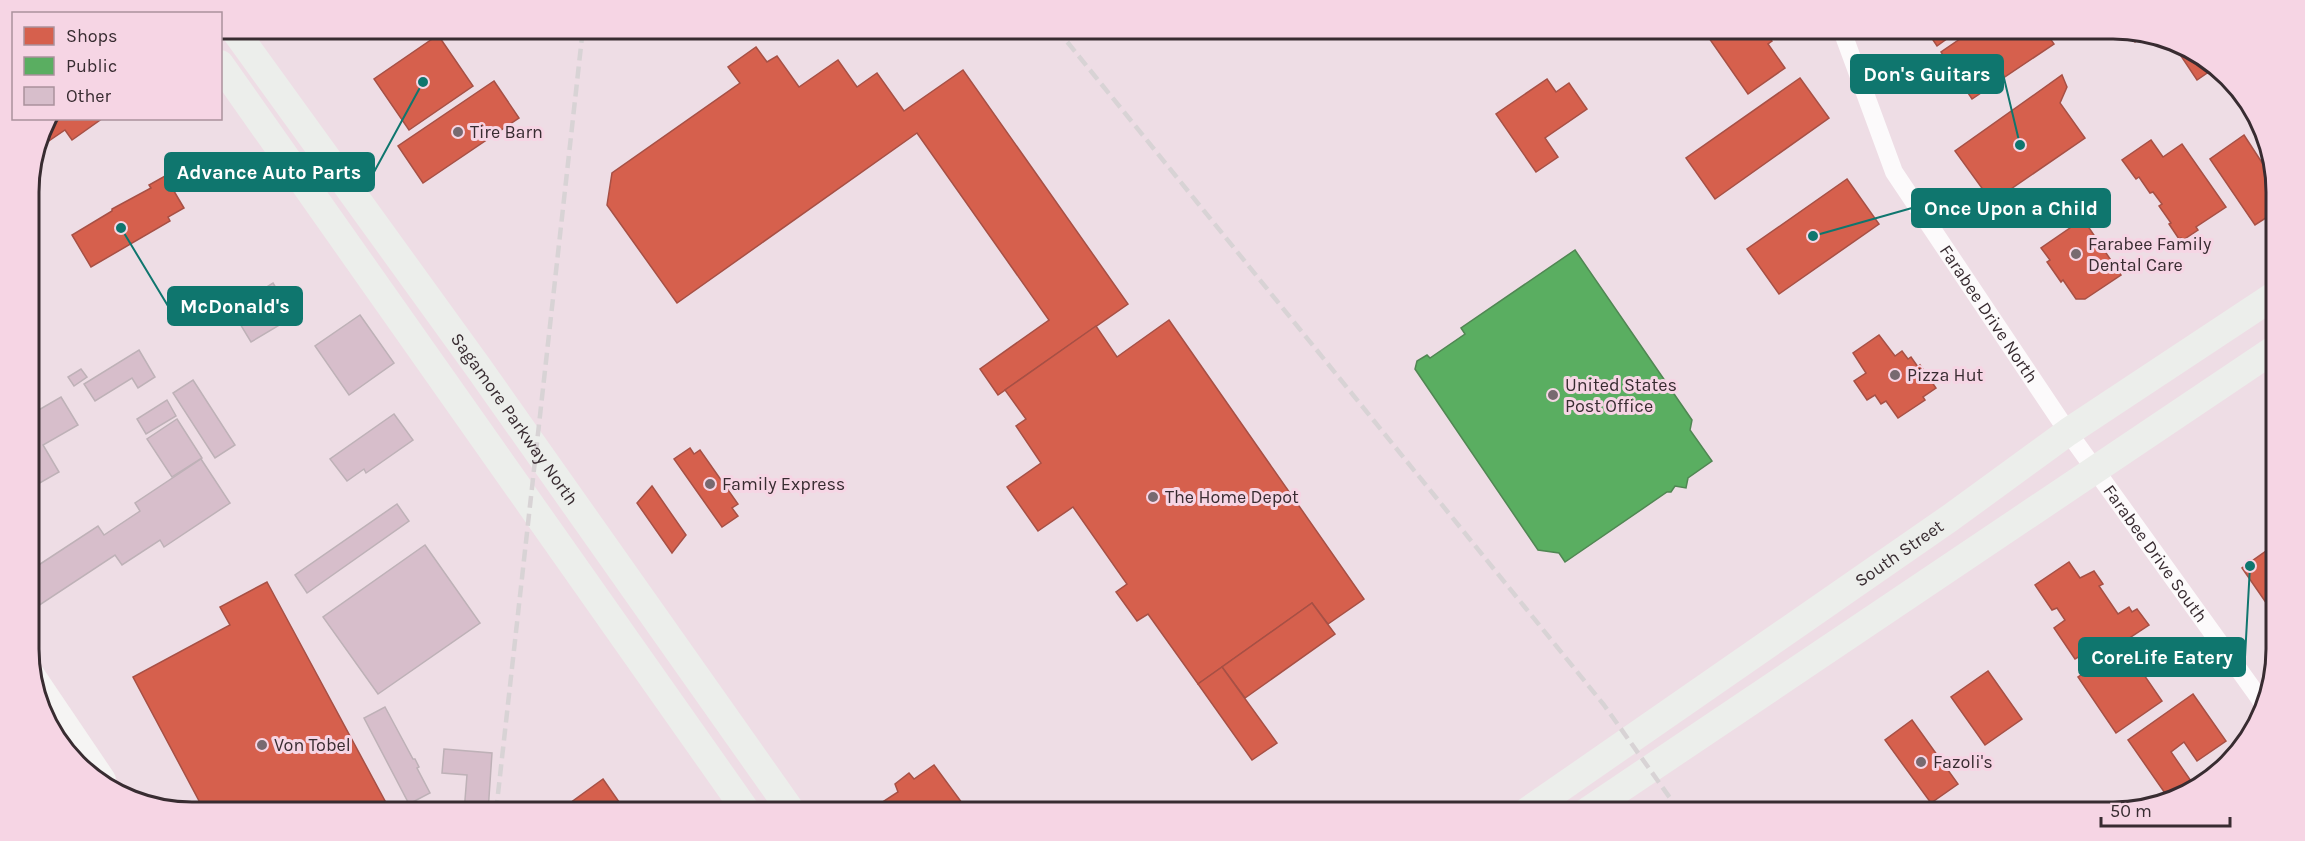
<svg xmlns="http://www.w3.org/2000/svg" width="2305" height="841" font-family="Karla,sans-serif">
<rect width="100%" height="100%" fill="#eedde5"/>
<g fill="#d6604d" stroke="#a75045" stroke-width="1.5">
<polygon points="353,28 373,28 359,38"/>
<polygon points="1702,28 1763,28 1772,41 1768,44 1785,68 1748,94"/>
<polygon points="1925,28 1962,28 1937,46"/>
<polygon points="1976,28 2043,28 2054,44 1972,99 1941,52"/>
<polygon points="2127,31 2146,34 2135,42"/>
<polygon points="438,35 473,86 409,130 374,79"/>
<polygon points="2178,45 2213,69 2197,80 2175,47"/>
<polygon points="756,47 767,62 777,56 799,87 838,60 857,87 877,73 904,111 963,70 1128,304 998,395 980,369 1049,320 917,133 677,303 607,205 612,173 740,83 728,67"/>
<polygon points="2062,75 2067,87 2060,103 2085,138 1992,202 1955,151"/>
<polygon points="1800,78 1829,118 1715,199 1686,158"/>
<polygon points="1547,79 1556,92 1569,83 1587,109 1545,138 1558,157 1536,172 1496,114"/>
<polygon points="494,81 519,118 423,183 398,146"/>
<polygon points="46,118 103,118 72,140 65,130 37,149"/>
<polygon points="2244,135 2274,181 2269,185 2275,194 2275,212 2255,225 2210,159"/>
<polygon points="2151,140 2163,157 2182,144 2226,207 2196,227 2198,230 2183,240 2181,238 2179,239 2169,224 2171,223 2159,206 2162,204 2153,192 2150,193 2139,177 2136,179 2122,160"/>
<polygon points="165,176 184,208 168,217 170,221 91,267 72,235 112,211 112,209 151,188 149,185"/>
<polygon points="1847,179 1879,224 1779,294 1747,249"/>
<polygon points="2083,219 2121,275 2085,299 2076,299 2063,280 2061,282 2047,262 2050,260 2041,248"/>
<polygon points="1169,320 1364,599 1328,624 1312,603 1198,684 1148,614 1137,621 1116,592 1127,584 1073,507 1038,531 1007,487 1041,463 1016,426 1026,419 1005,390 1096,326 1117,357"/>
<polygon points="1879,335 1895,356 1902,351 1908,359 1911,357 1918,367 1920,365 1936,388 1923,397 1925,400 1898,418 1886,401 1881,404 1875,395 1867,400 1854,381 1866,373 1853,353"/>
<polygon points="690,448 694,454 700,450 738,504 732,508 738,516 722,527 674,459"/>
<polygon points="652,486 686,535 672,553 637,503"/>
<polygon points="2276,544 2276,617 2242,568"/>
<polygon points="2069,562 2080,578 2094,571 2103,584 2099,586 2118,614 2129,607 2132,612 2137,609 2149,625 2122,643 2162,701 2116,733 2078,677 2096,665 2087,652 2075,659 2054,628 2065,620 2057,608 2052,610 2035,585"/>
<polygon points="267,582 391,812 205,812 133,677 230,625 220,607"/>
<polygon points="1312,603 1335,634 1245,698 1222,667"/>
<polygon points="1222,667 1277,743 1252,760 1198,684"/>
<polygon points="1988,671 2022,719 1985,745 1951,697"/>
<polygon points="2193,694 2226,741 2197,761 2184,742 2171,752 2191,781 2167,796 2128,740"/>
<polygon points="1912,720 1958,784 1931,803 1885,740"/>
<polygon points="934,765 968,811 965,812 887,812 881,803 898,792 895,784 909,773 914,779"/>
<polygon points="603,779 626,812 571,812 566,806"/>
</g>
<polygon fill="#5aae61" stroke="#508753" stroke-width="1.5" points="1575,250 1692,420 1690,430 1712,461 1688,478 1686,488 1675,486 1671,492 1667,492 1565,562 1559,553 1538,550 1415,369 1417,361 1427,355 1430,358 1465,334 1461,328"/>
<g fill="#d7becb" stroke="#beb1b7" stroke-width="1.5">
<polygon points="273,283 293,317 251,342 231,309"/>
<polygon points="360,315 394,363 349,395 315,346"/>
<polygon points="139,350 155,377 138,388 132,378 95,401 84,384"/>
<polygon points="81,369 87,377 74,386 68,377"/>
<polygon points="193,380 235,445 215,458 173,393"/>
<polygon points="61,397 78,425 43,445 59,472 31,488 30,415"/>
<polygon points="167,400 176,416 146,434 137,419"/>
<polygon points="394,414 413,440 366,473 364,469 347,481 330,459"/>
<polygon points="177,419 202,458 172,477 147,439"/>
<polygon points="201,459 230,503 164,547 160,540 122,565 115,555 35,608 31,603 31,570 98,526 104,535 140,511 135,503"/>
<polygon points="397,504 409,521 307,593 295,575"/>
<polygon points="425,545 480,623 378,694 323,617"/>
<polygon points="385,707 413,759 415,759 419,767 417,768 430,793 409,804 364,718"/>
<polygon points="444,749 492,753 488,812 464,812 467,775 442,773"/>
</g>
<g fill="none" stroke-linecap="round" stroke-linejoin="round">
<path stroke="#fcfafb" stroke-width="18" id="s1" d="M1841,28L1894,172L2068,432L2265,706"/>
<polyline stroke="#f5f4f3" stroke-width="26" points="32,675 103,780"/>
<g stroke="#eceeeb" stroke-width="28">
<path id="s2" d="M233,28L478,367L792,812"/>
<polyline points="220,64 747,812"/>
<path id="s3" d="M1526,812L1950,518L2068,432L2275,295"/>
<polyline points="1586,812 2276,348"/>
</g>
<g stroke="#d8d3d5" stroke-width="4.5" stroke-dasharray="12 6" stroke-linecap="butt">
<polyline points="1056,28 1604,705 1680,812"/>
<polyline points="496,812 583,28"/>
</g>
</g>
<g fill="#786a70" stroke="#f6d5e4" stroke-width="2">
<circle cx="458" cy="132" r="6"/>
<circle cx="2076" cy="254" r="6"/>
<circle cx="1895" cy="375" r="6"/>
<circle cx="1553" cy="395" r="6"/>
<circle cx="710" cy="484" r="6"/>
<circle cx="1153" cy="497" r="6"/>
<circle cx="262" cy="745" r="6"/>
<circle cx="1921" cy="762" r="6"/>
</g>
<g text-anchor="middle" stroke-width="6" stroke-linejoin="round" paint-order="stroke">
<g font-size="18" fill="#382c31" stroke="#f6d5e4" text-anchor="start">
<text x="470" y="138">Tire Barn</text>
<text x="2088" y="250">Farabee Family<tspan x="2088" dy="21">Dental Care</tspan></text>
<text x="1907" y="381">Pizza Hut</text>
<text x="1565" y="391">United States<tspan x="1565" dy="21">Post Office</tspan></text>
<text x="722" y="490">Family Express</text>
<text x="1165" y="503">The Home Depot</text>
<text x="274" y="751">Von Tobel</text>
<text x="1933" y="768">Fazoli's</text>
</g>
<g font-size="18" fill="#382c31" stroke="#f6d5e4">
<text dy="6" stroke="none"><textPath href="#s1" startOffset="324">Farabee Drive North</textPath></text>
<text dy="6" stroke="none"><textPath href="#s2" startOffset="482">Sagamore Parkway North</textPath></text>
<text dy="6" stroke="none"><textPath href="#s3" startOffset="454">South Street</textPath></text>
<text dy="6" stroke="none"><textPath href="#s1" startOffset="616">Farabee Drive South</textPath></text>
</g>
</g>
<path d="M0 0H2305V841H0ZM192 39H2113A153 153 0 0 1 2266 192V649A153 153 0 0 1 2113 802H192A153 153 0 0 1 39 649V192A153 153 0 0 1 192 39Z" fill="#f6d5e4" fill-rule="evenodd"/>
<path fill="none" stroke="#382c31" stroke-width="3" d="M192 39H2113A153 153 0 0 1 2266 192V649A153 153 0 0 1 2113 802H192A153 153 0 0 1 39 649V192A153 153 0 0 1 192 39Z"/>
<path fill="none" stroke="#0f766e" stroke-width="2" d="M2020 145L2003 74M423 82L374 172M1813 236L1912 208M121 228L168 306M2250 566L2245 657"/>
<g fill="#0f766e" stroke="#f6d5e4" stroke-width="2">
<circle cx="2020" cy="145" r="6"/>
<circle cx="423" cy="82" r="6"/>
<circle cx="1813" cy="236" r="6"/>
<circle cx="121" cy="228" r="6"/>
<circle cx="2250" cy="566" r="6"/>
</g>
<g fill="#0f766e" stroke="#0f766e" stroke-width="2">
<rect x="1851" y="55" width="152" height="38" rx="6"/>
<rect x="165" y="153" width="209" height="38" rx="6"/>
<rect x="1912" y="189" width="198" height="38" rx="6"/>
<rect x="168" y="287" width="134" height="38" rx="6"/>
<rect x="2079" y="638" width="166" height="38" rx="6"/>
</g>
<g font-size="20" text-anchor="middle" font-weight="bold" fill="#fff">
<text x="1927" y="81">Don's Guitars</text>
<text x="269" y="179">Advance Auto Parts</text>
<text x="2011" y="215">Once Upon a Child</text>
<text x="235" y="313">McDonald's</text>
<text x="2162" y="664">CoreLife Eatery</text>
</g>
<rect x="12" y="12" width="210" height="108" fill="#f6d5e4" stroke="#aa919c" stroke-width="1.5"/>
<rect x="24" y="27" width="30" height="18" fill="#d6604d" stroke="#aa919c" stroke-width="1.5"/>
<text x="66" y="42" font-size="18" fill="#382c31">Shops</text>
<rect x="24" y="57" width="30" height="18" fill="#5aae61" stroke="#aa919c" stroke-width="1.5"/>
<text x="66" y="72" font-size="18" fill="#382c31">Public</text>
<rect x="24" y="87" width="30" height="18" fill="#d7becb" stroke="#aa919c" stroke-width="1.5"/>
<text x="66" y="102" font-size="18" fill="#382c31">Other</text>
<path d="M2101 817v9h129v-9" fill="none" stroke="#382c31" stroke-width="3"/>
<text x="2110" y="817" font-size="18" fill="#382c31" stroke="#f6d5e4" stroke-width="4.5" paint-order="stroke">50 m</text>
</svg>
